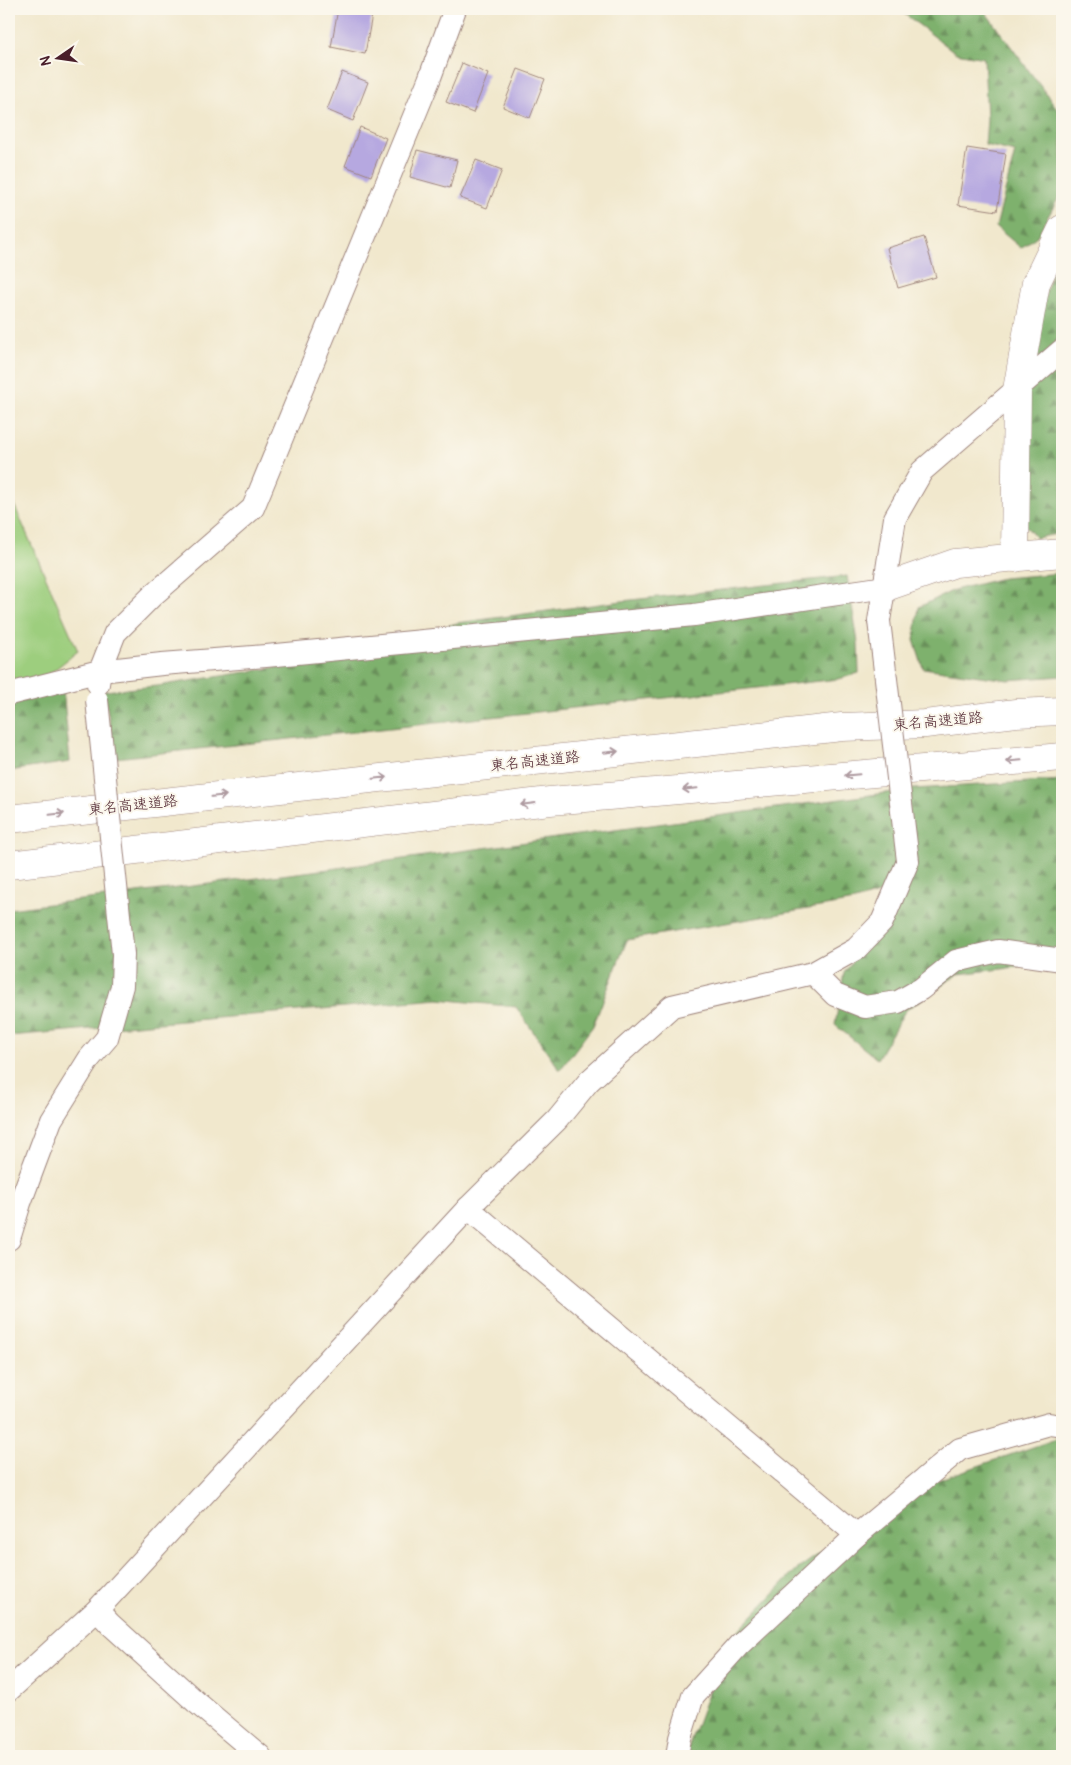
<svg xmlns="http://www.w3.org/2000/svg" width="1071" height="1765" font-family="Pangolin,'Klee One',sans-serif">
<defs>
<pattern id="forest-firs" width="22" height="20" patternUnits="userSpaceOnUse" patternTransform="scale(1.25)"><rect width="22" height="20" fill="#7eb16d"/><path d="M5 1l3.5 6h-7zM16 11l3.5 6h-7z" fill="#698f5a"/></pattern>
</defs>
<rect width="100%" height="100%" fill="#fbf7ec"/>
<filter id="ink" filterUnits="userSpaceOnUse"><feTurbulence type="fractalNoise" baseFrequency=".02" numOctaves="2"/><feDisplacementMap in="SourceGraphic" scale="10" xChannelSelector="R" yChannelSelector="G"/><feConvolveMatrix kernelMatrix="1 2 1 2 8 2 1 2 1" color-interpolation-filters="sRGB"/></filter>
<filter id="wash" filterUnits="userSpaceOnUse"><feTurbulence type="fractalNoise" baseFrequency=".0096" numOctaves="4" result="noise"/><feDisplacementMap in="SourceGraphic" scale="20" xChannelSelector="R" yChannelSelector="G"/><feGaussianBlur stdDeviation="1.12" result="paint"/><feColorMatrix in="noise" values="0 0 0 0 0 0 0 0 0 0 0 0 0 0 0 0 0 1.4 0 .05"/><feComposite in="paint" operator="in"/></filter>
<g filter="url(#wash)">
<rect width="100%" height="100%" fill="#f1e8cd"/>
<polygon fill="#9dce7e" stroke="#747654" points="9,493 78,651 43,679 9,688"/>
<g fill="url(#forest-firs)" stroke="#64684c">
<polygon points="898,9 983,9 1062,115 1062,192 1037,236 1021,248 996,227 1015,152 985,145 987,119 984,58 956,53"/>
<polygon points="1062,237 1062,533 1036,538 1023,523 1016,395"/>
<polygon points="1062,573 1062,676 1008,680 923,668 914,640 919,607 954,590 1003,578"/>
<polygon points="847,576 858,642 859,673 839,679 116,758 104,691 157,686 342,657 457,623 622,601"/>
<polygon points="63,689 70,762 9,771 9,704"/>
<polygon points="1062,780 1062,962 958,974 905,1011 877,1059 835,1025 844,973 874,930 897,888 855,901 627,940 593,1026 560,1070 516,1007 438,999 9,1036 9,909 337,868 914,789"/>
<polygon points="1062,1437 1062,1756 685,1756 727,1642 795,1571 911,1489"/>
</g>
<g id="blocks">
<g fill="#b6a8e0">
<polygon points="338,9 373,9 365,54 331,47"/>
<polygon points="462,63 488,74 473,113 446,102"/>
<polygon points="518,69 545,79 530,118 503,107"/>
<polygon points="342,72 368,82 353,121 327,110"/>
<polygon points="360,127 386,138 371,176 345,166"/>
<polygon points="967,148 1006,154 997,211 958,205"/>
<polygon points="417,150 457,160 450,188 410,177"/>
<polygon points="476,160 502,170 487,208 460,198"/>
<polygon points="924,237 936,277 898,288 887,248"/>
</g>
</g>
</g>
<g filter="url(#ink)">
<use href="#blocks" fill-opacity="0" stroke="#9e847c" stroke-width="1"/>
<g fill="none" stroke-linecap="round" stroke-linejoin="round">
<defs>
<g id="minor">
<polyline points="879,621 895,518 922,471 1062,350"/>
<polyline points="98,684 100,671 115,633 152,596 253,508 429,80 455,9"/>
<polyline points="9,694 100,671 162,664 266,656 694,615 886,587"/>
<polyline points="813,973 835,995 865,1007 898,1002 921,989 956,961 998,951 1062,960"/>
<polyline points="468,1208 857,1535"/>
<polyline points="9,1239 20,1203 51,1120 89,1059 107,1038 122,986 123,954"/>
<polyline points="97,1610 110,1624 196,1702 260,1756"/>
<polyline points="9,1690 97,1610 468,1208 557,1120 589,1081 672,1006 813,973 856,949 882,922 908,861"/>
<polyline points="677,1756 680,1738 693,1696 739,1645 857,1535 960,1449 1049,1424 1062,1426"/>
</g>
<g id="tertiary">
<polyline points="1015,558 1017,390 1036,283 1062,229"/>
<polyline points="886,587 955,563 1062,553"/>
</g>
<g id="motorway">
<polyline points="9,819 842,727 925,724 1016,713 1062,711"/>
<polyline points="9,865 550,801 1062,757"/>
</g>
</defs>
<use href="#minor" stroke="#9e847c" stroke-width="24"/>
<use href="#tertiary" stroke="#9e847c" stroke-width="29"/>
<use href="#motorway" stroke="#9e847c" stroke-width="29"/>
<use href="#minor" stroke="#fff" stroke-width="22"/>
<use href="#tertiary" stroke="#fff" stroke-width="28"/>
<use href="#motorway" stroke="#fff" stroke-width="28"/>
<defs>
<g id="minor-bridge">
<polyline points="879,621 908,861"/>
<polyline points="97,700 123,954"/>
</g>
</defs>
<use href="#minor-bridge" stroke="#9e847c" stroke-width="24" stroke-linecap="butt"/>
<use href="#minor-bridge" stroke="#fff" stroke-width="22"/>
</g>
<defs><path id="oneway-shaft" d="M-6 0H5M1.5-3L5.5 0L1.5 3" fill="none" stroke-width="1.6" stroke-linecap="round" stroke-linejoin="round" transform="scale(1.25)"/></defs>
<g stroke="#ae9aa0">
<use href="#oneway-shaft" transform="translate(611 752) rotate(-6)"/>
<use href="#oneway-shaft" transform="translate(1014 761) rotate(175)"/>
<use href="#oneway-shaft" transform="translate(852 775) rotate(175)"/>
<use href="#oneway-shaft" transform="translate(380 778) rotate(-6)"/>
<use href="#oneway-shaft" transform="translate(690 789) rotate(175)"/>
<use href="#oneway-shaft" transform="translate(219 796) rotate(-6)"/>
<use href="#oneway-shaft" transform="translate(528 804) rotate(173)"/>
<use href="#oneway-shaft" transform="translate(57 814) rotate(-6)"/>
</g>
</g>
<g text-anchor="middle" stroke-width="4" stroke-linejoin="round" paint-order="stroke">
<g font-size="15" fill="#4a1f2b" stroke="#fbf7ec">
<text transform="translate(938 721) rotate(-5)" y="5">東名高速道路</text>
<text transform="translate(535 761) rotate(-6)" y="5">東名高速道路</text>
<text transform="translate(133 805) rotate(-6)" y="5">東名高速道路</text>
</g>
</g>
<rect width="1071" height="1765" fill="none" stroke="#fbf7ec" stroke-width="30"/>
<g transform="translate(58 58) rotate(257)" stroke="#fbf7ec" stroke-width="4" paint-order="stroke">
<path d="M0-4L9 19L0 12L-9 19Z" fill="#4a1f2b"/>
<text y="-8" font-size="14" font-weight="bold" text-anchor="middle" fill="#4a1f2b">N</text>
</g>
</svg>
